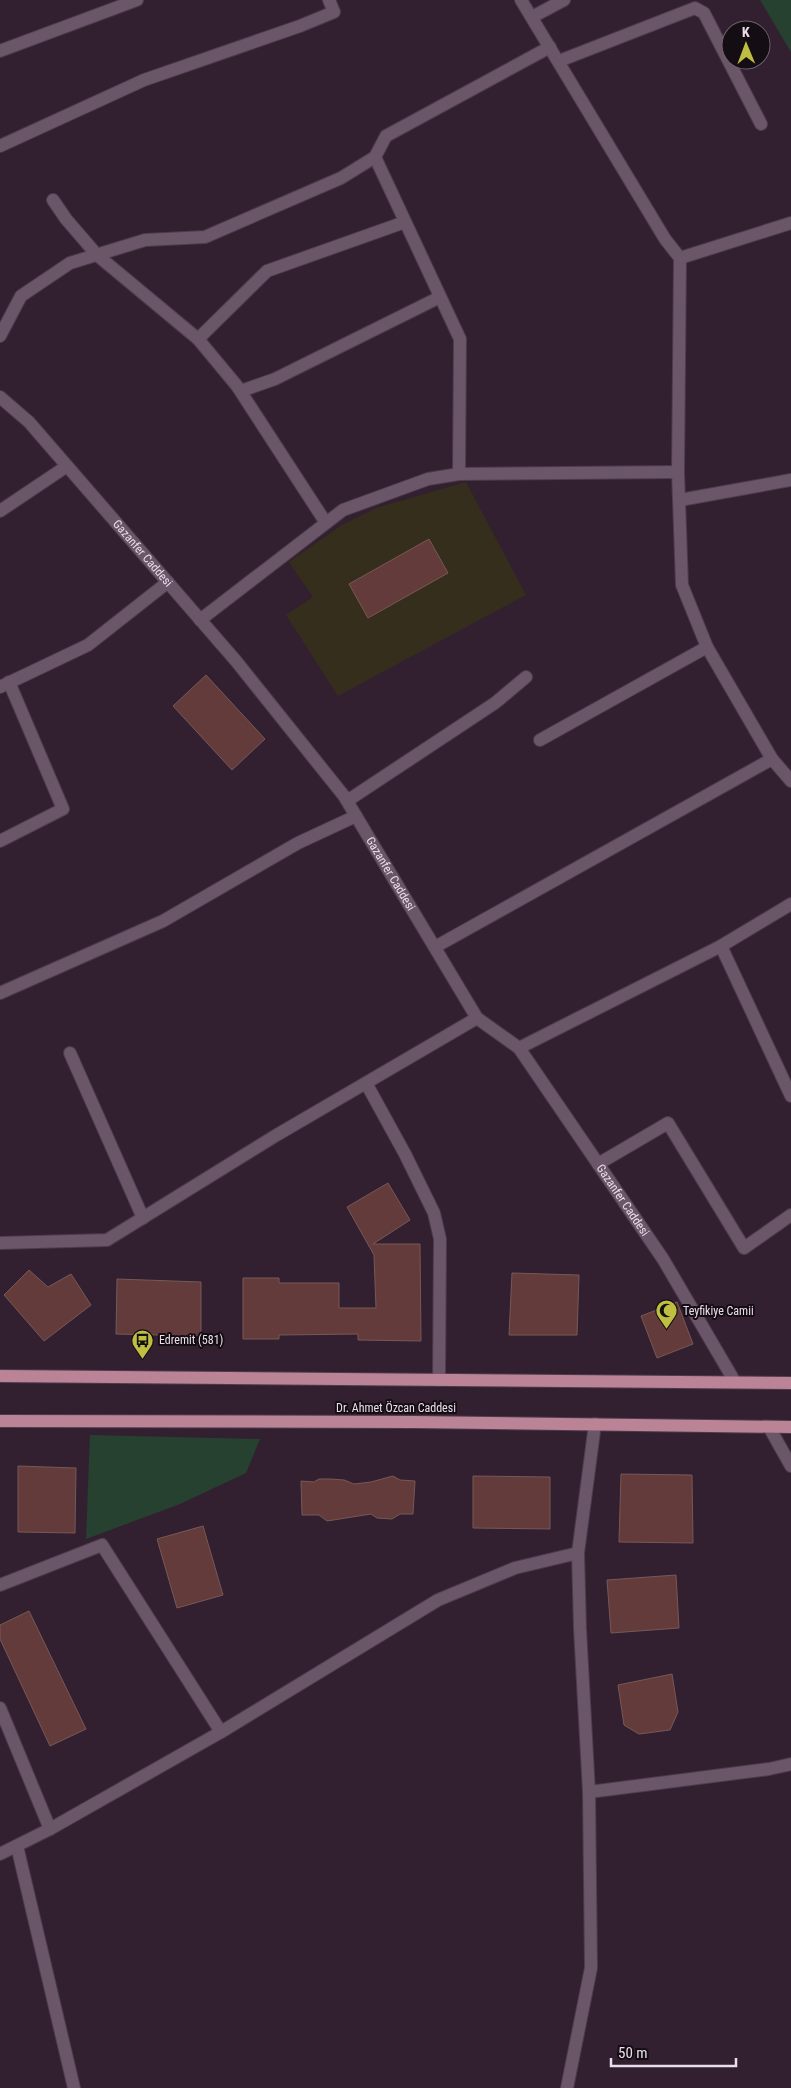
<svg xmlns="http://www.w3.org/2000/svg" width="791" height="2088" font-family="'Roboto Condensed',sans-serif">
<rect width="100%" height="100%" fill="#322031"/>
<polygon fill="#352e1d" points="466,482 526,595 338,696 286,615 313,597 289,562 342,525 376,508"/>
<g fill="#26412f">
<polygon points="760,0 791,0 791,52"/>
<polygon points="90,1435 260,1439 246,1473 180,1504 86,1539"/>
</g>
<g fill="#643b3b" stroke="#775857">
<polygon points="429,539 448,573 368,618 349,584"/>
<polygon points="206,675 265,739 232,770 173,706"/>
<polygon points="388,1183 410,1220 373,1244 420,1244 421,1341 358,1340 358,1334 279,1335 279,1339 243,1339 243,1278 279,1278 279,1283 339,1283 339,1308 376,1308 374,1255 347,1207"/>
<polygon points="29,1270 48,1287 71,1274 91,1305 44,1341 4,1295"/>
<polygon points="512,1273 579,1275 577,1335 509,1335"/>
<polygon points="117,1279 201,1282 201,1336 116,1334"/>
<polygon points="677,1302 693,1344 657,1358 641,1316"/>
<polygon points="18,1466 76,1468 75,1533 18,1532"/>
<polygon points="621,1474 692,1475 693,1543 619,1542"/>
<polygon points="393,1476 400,1480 415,1481 413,1514 400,1514 392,1519 377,1518 371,1514 327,1521 319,1515 302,1515 301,1481 314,1482 319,1479 331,1479 344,1480 354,1484 371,1482"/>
<polygon points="473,1476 550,1477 550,1529 473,1528"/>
<polygon points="203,1526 223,1595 177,1608 157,1539"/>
<polygon points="676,1575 679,1628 611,1633 607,1580"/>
<polygon points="29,1611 86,1729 50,1746 0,1639 0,1625"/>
<polygon points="672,1674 678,1712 670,1730 639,1734 624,1725 618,1685"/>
</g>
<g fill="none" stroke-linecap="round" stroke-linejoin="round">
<defs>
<g id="minor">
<polyline points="521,0 665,239 680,258 678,472 682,585 707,647 772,759 791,781"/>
<polyline points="532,17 564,0"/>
<polyline points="0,51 137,0"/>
<polyline points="559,61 695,8 704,13 761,124"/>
<polyline points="0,146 144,80 300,26 334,12 329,0"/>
<polyline points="375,157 460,339 459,474"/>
<polyline points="53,200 66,219 97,255 198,339 237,386 326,523"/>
<polyline points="680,258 791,223"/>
<polyline points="0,336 21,296 70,263 145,240 205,237 341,178 375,157 386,136 550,47"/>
<polyline points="198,339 267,271 405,222"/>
<polyline points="241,391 275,379 440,297"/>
<path id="s1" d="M0,397L29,422L236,661L344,796L477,1018L519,1048L663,1259L735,1382"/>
<polyline points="680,500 791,480"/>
<polyline points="0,511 67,466"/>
<polyline points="200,620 343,510 428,479 459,474 678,472"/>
<polyline points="0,687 88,645 168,582"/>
<polyline points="540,740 707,647"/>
<polyline points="347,801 495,703 526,677"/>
<polyline points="0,841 63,809 9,682"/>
<polyline points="721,946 791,1096"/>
<polyline points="435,947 772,759"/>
<polyline points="0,993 163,921 298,843 356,816"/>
<polyline points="519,1048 721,946 791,904"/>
<polyline points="70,1053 143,1218"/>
<polyline points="366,1083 405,1154 434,1213 440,1239 439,1380"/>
<polyline points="598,1164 668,1123 744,1248 791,1215"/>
<polyline points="0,1243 107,1240 275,1136 477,1018"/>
<polyline points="769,1427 791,1466"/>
<polyline points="0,1585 102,1545 221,1732"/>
<polyline points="0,1708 50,1829"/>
<polyline points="589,1792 769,1769 791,1764"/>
<polyline points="17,1846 74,2088"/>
<polyline points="0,1854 50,1829 221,1732 438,1600 515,1568 578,1553"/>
<polyline points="567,2088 591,1968 589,1792 580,1629 578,1553 595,1424"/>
</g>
<g id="major">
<polyline points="0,1376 791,1383"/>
<polyline points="0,1421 414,1422 791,1427"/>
</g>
</defs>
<use href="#minor" stroke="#4c3c4a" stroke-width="14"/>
<use href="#major" stroke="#4c3c4a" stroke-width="14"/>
<use href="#minor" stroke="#6b5569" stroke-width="12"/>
<use href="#major" stroke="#bb8396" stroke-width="12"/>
</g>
<defs>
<symbol id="mosque-pin" viewBox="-11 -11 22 30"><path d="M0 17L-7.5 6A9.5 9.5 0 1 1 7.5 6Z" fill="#bfbe41" stroke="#150d14"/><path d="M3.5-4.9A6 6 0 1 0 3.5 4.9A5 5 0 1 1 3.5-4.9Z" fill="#111"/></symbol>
<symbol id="bus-pin" viewBox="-11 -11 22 30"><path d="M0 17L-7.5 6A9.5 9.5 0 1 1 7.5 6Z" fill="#bfbe41" stroke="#150d14"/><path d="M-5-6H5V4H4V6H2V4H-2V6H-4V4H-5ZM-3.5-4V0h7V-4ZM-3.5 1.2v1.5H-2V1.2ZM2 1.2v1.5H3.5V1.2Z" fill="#111"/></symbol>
</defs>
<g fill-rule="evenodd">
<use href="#mosque-pin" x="654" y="1298" width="25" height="34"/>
<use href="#bus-pin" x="130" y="1328" width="25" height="34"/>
</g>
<g text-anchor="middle" stroke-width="4" stroke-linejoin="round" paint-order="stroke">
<g font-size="12" fill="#ebdee9" stroke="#150d14">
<text dy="4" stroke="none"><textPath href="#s1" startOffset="212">Gazanfer Caddesi</textPath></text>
<text dy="4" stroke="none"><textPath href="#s1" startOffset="618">Gazanfer Caddesi</textPath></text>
<text dy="4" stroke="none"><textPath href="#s1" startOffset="1022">Gazanfer Caddesi</textPath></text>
<text x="396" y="1412">Dr. Ahmet Özcan Caddesi</text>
</g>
<g font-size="12" fill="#ebdee9" stroke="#150d14" text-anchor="start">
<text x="683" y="1315">Teyfikiye Camii</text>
<text x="159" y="1344">Edremit (581)</text>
</g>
</g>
<g transform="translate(746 45) rotate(359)"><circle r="24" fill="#150d14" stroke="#6b6169"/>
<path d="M0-4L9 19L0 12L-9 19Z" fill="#bfbe41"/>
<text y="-8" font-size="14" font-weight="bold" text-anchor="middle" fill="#ebdee9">K</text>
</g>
<path d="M611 2058v8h125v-8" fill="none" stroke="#ebdee9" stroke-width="2.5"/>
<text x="618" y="2058" font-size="15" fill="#ebdee9" stroke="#150d14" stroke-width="4" paint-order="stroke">50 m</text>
</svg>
